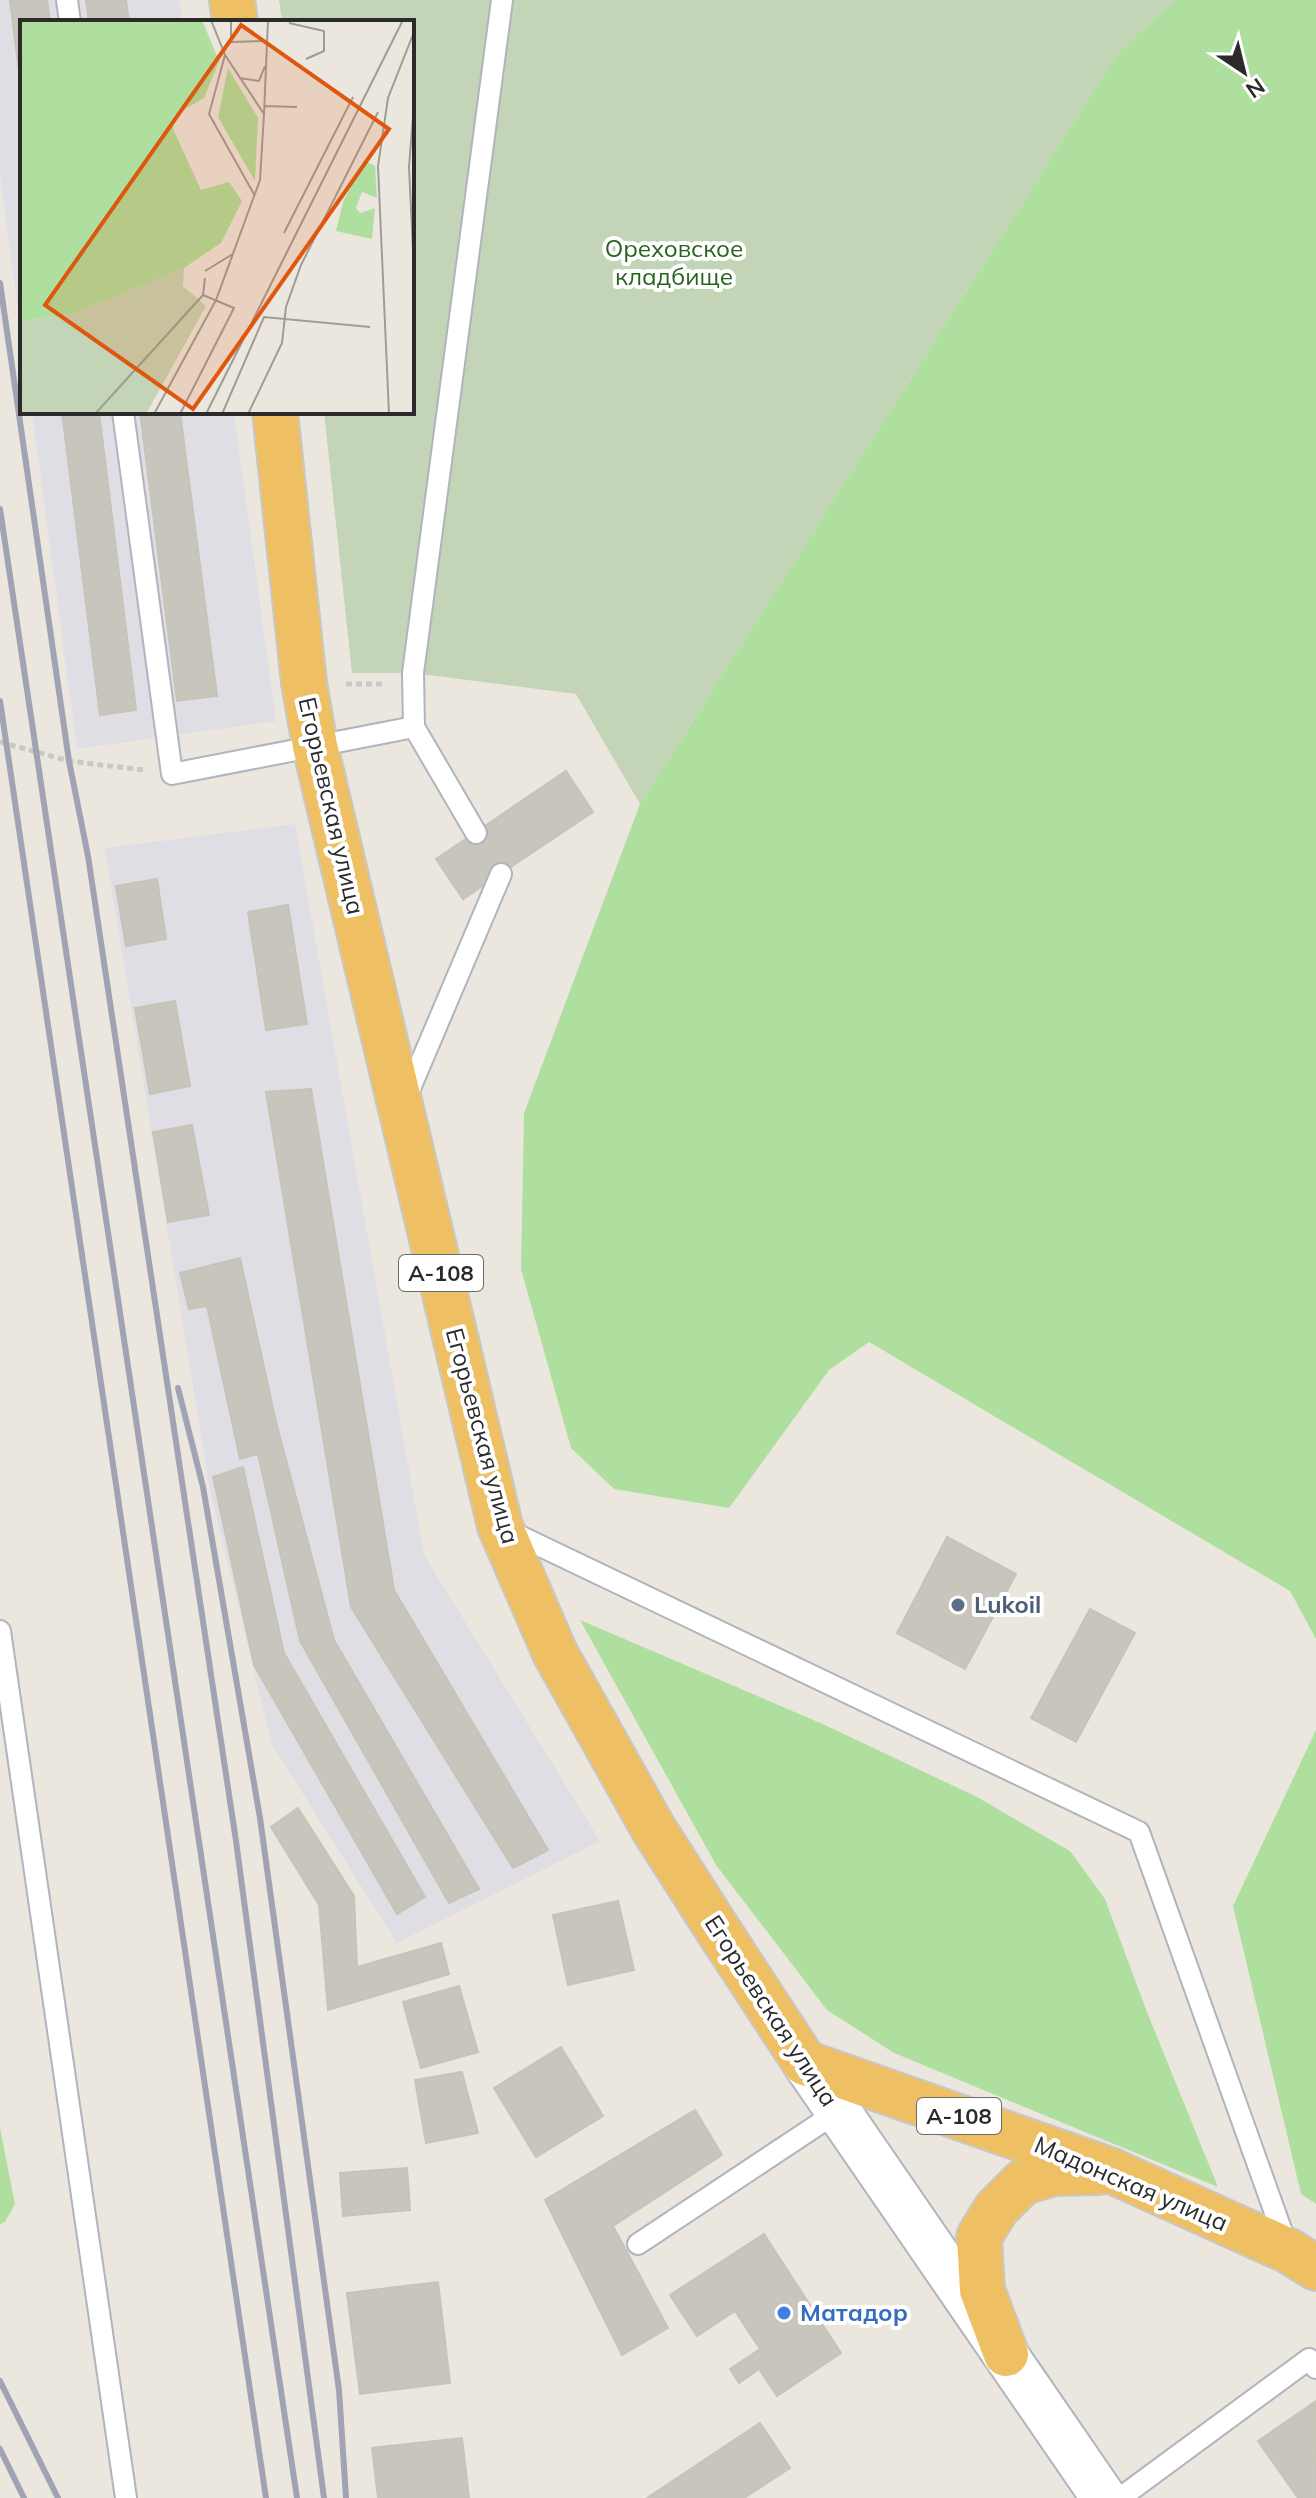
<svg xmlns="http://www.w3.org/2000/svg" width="1316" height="2498" font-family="Mulish,sans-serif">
<rect width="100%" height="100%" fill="#ece7de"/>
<g fill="#e0dee5">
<polygon points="0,0 179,0 182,22 22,22 22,339 0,176"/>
<polygon points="32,412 234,412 276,721 77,749"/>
<polygon points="295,824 424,1555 600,1841 397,1943 272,1745 210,1490 105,848"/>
</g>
<g fill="#afdf9e">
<polygon points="1175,0 1316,0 1316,1639 1290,1591 869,1342 829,1370 729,1508 614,1489 571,1448 521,1269 524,1113 640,804 1119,51"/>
<polygon points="580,1620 825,1725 977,1797 1070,1851 1105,1899 1147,2012 1218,2187 894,2053 827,2010 716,1865"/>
<polygon points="1316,1730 1316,2204 1301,2194 1233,1906"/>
<polygon points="0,2128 15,2204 5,2222 0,2224"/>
</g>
<polygon fill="#c3d5b6" points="279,0 1175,0 1119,51 640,804 576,694 413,673 352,673 324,412 412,412 412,22 282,22"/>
<g fill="#c8c5bc" stroke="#c7c3b8" stroke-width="2">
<polygon points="10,0 47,0 50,22 22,22 22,95"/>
<polygon points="86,0 126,0 129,22 89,22"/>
<polygon points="62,412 99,412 136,710 100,715"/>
<polygon points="140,412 180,412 217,696 177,701"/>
<polygon points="566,771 593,812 463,899 436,859"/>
<polygon points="157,879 166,939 126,946 116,886"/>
<polygon points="288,905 307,1024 266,1030 248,912"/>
<polygon points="175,1001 190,1086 150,1094 135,1008"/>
<polygon points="311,1089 394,1590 548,1850 513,1868 351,1607 266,1092"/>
<polygon points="192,1125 209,1215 168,1222 153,1132"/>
<polygon points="240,1258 276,1422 334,1640 479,1889 449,1903 300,1641 258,1454 240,1459 207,1306 189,1309 180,1273"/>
<polygon points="243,1467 284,1653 425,1897 397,1914 254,1665 213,1477"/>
<polygon points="947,1537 1016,1574 965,1669 897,1633"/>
<polygon points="1090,1609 1135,1633 1076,1742 1031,1718"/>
<polygon points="298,1808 354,1896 357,1967 441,1943 449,1974 328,2010 319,1905 271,1827"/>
<polygon points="618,1901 634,1970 568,1985 553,1915"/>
<polygon points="459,1986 478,2052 421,2068 403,2002"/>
<polygon points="561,2047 603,2116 536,2157 494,2088"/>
<polygon points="462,2072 478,2133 426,2143 415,2080"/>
<polygon points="695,2110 722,2155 613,2226 668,2328 622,2355 545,2200"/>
<polygon points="407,2168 410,2210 343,2216 340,2173"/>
<polygon points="764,2234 841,2353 777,2396 759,2369 739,2383 730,2369 760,2349 735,2311 697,2336 670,2295"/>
<polygon points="438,2282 450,2383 360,2394 347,2293"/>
<polygon points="1315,2402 1316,2498 1298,2498 1258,2441"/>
<polygon points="760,2423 790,2468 744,2498 647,2498"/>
<polygon points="462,2438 469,2498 378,2498 372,2448"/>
</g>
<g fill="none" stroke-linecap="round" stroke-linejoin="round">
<defs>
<g id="service">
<polyline points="67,0 70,22"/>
<polyline points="123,412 172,774 414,727 476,833"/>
<polyline points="414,727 413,673 502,0"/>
<polyline points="405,1100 501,874"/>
<polyline points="507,1530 1139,1832 1287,2246"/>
<polyline points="0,1631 126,2498"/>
<polyline points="638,2244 837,2112"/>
<polyline points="1120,2498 1309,2359 1316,2368"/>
</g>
<polyline id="secondary" points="805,2063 1104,2498"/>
<g id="trunk">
<polyline points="232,0 235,22"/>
<polyline points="275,412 304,683 315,746 500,1526 555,1653 653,1828 718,1930 805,2063 1112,2171 1289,2251 1316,2268"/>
<polyline points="1006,2354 982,2290 979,2237 996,2209 1023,2182 1054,2173 1098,2172"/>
</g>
</defs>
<use href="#service" stroke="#b1b3be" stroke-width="24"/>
<use href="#secondary" stroke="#b1b3be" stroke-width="48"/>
<use href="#trunk" stroke="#c8c8c8" stroke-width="48"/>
<g stroke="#c8c8c8" stroke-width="5" stroke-dasharray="6 4" stroke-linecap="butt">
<polyline points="346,684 384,684"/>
<polyline points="0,742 69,761 143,770"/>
</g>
<use href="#service" stroke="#fff" stroke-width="20"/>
<use href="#secondary" stroke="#fff" stroke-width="44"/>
<use href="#trunk" stroke="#eec063" stroke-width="44"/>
<g stroke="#a1a2b4" stroke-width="6">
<polyline points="0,283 69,761 88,856 236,1841 324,2498"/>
<polyline points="0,509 297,2498"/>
<polyline points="0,701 266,2498"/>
<polyline points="178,1388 203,1487 260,1818 339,2390 346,2498"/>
<polyline points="0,2381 58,2498"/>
<polyline points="0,2449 24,2498"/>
</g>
</g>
<circle fill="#5c6f8a" stroke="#fff" stroke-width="3" cx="958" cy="1605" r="8"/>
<circle fill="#3f7fe0" stroke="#fff" stroke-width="3" cx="784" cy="2313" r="8"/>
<g text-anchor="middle" stroke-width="8" stroke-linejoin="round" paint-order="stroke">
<g fill="#fff" stroke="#6b6b6b" stroke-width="2">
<rect x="399" y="1255" width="84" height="36" rx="6"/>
<rect x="917" y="2098" width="84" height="36" rx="6"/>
</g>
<g font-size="22" font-weight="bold" fill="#2b2b2b">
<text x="441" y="1281">А-108</text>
<text x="959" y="2124">А-108</text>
</g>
<g font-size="24" fill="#28641f" stroke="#fff">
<text x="674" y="257">Ореховское<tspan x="674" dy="28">кладбище</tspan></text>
</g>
<g font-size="24" fill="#2b2b2b" stroke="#fff">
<text transform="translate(331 806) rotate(77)" y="8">Егорьевская улица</text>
<text transform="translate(482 1436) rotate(75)" y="8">Егорьевская улица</text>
<text transform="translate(771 2011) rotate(57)" y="8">Егорьевская улица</text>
<text transform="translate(1131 2184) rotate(23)" y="8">Мадонская улица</text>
</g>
<g font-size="24" font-weight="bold" fill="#4e5e75" stroke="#fff" text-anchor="start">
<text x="974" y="1613">Lukoil</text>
</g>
<g font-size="24" font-weight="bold" fill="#366cbe" stroke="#fff" text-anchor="start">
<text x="800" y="2321">Матадор</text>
</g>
</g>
<g transform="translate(20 20)">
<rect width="394" height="394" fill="#ece7de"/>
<path d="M0,0H182L199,41L184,78L155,95L153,109L181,170L209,162L222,181L201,223L164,248L51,295L0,301ZM208,48L238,98L235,161L198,97ZM344,140L355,146L357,178L342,172L336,188L340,193L355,188L352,219L316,211L323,182Z" fill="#afdf9e"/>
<path d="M164,248L163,266L186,286L126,394H0V301L51,295Z" fill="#c3d5b6"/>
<path fill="none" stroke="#9f9c96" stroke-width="2" d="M211,0V22L245,21M269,3L304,11V31L286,39M205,35L189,94L235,176M219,58L239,61L245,46M394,84L389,147L394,251M245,86L277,87M244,94L248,0M264,213L333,77M185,251L213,234M75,394L183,275M134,394L196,280L240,160L244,94L205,35L191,0M160,394L214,288L183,275L185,258M186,394L383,0M202,394L244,297L350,307M228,394L262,323L266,287L281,245L358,92M369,394L358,146L368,78L394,12"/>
<path fill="#df570e" fill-opacity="0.15" stroke="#df570e" stroke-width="4" d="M221,5L369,109L173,389L25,285Z"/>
<rect width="394" height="394" fill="none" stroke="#2b2b2b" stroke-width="4"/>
</g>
<g transform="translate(1244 72) rotate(145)" stroke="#ffffff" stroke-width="6" paint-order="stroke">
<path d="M0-6L14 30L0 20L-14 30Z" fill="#2b2b2b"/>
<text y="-12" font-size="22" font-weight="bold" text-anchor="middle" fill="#2b2b2b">N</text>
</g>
</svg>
